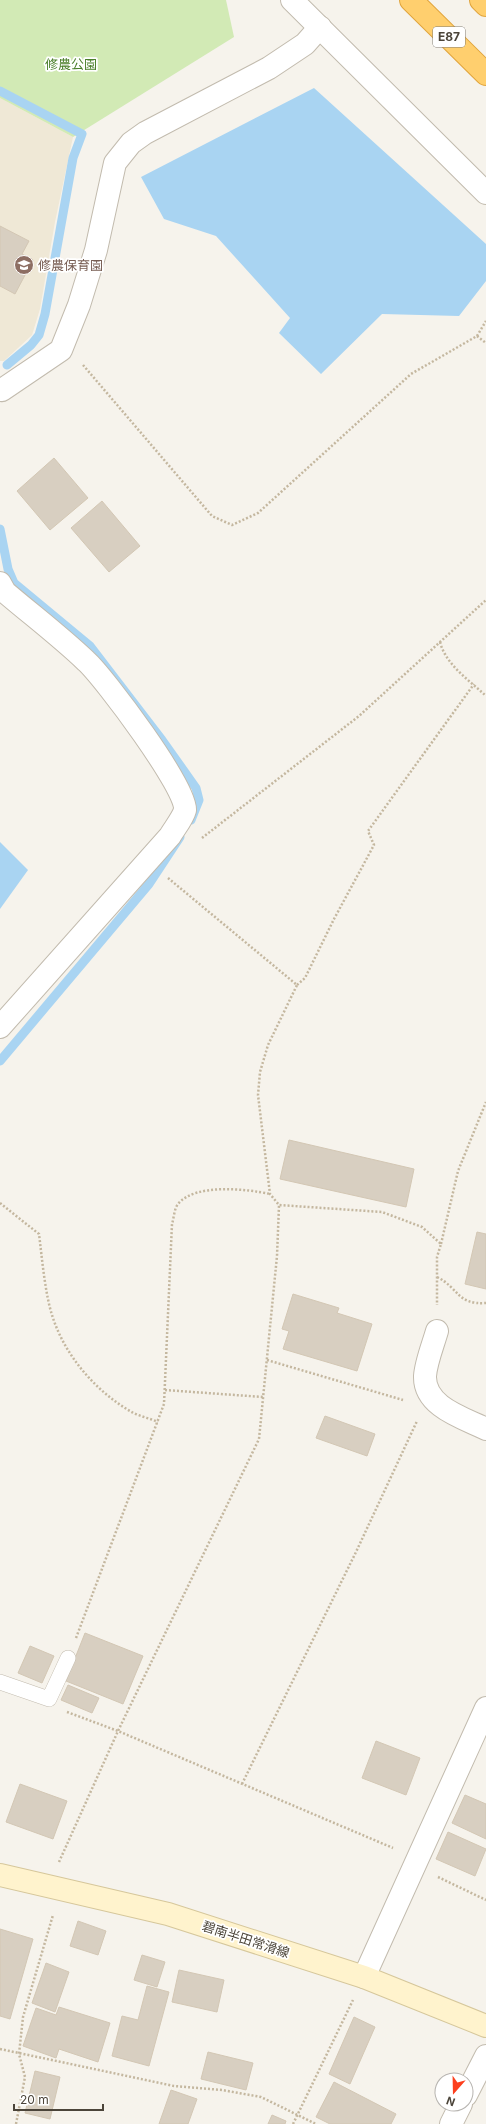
<svg xmlns="http://www.w3.org/2000/svg" width="486" height="2124" font-family="Inter,'Noto Sans JP',sans-serif">
<rect width="100%" height="100%" fill="#f6f3ec"/>
<polygon fill="#efe8d6" points="0,98 73,137 55,222 40,309 32,335 4,361 0,361"/>
<polygon fill="#d2eab5" points="0,0 226,0 234,37 73,137 0,98"/>
<g fill="#a9d4f2">
<polygon points="314,88 486,244 486,281 459,316 382,314 321,374 279,333 290,318 216,236 164,219 141,177"/>
<polygon points="0,842 28,870 0,909"/>
</g>
<g fill="none" stroke-linecap="round" stroke-linejoin="round">
<g stroke="#a9d4f2" stroke-width="9">
<polyline points="0,91 82,134 73,158 45,314 39,335 31,345 7,365"/>
<polyline points="0,529 8,569 14,583 90,646 162,740 196,788 199,800 191,820"/>
<polyline points="0,1061 149,884 180,837"/>
</g>
</g>
<g fill="#d8cfc1" stroke="#d3c7b4">
<polygon points="0,226 29,241 22,254 33,260 15,294 0,286"/>
<polygon points="54,458 88,498 50,530 17,491"/>
<polygon points="102,501 140,546 109,572 71,528"/>
<polygon points="289,1140 414,1169 406,1207 280,1179"/>
<polygon points="477,1232 486,1234 486,1289 465,1284"/>
<polygon points="293,1294 339,1308 337,1313 372,1324 357,1371 283,1349 289,1331 282,1329"/>
<polygon points="325,1416 375,1434 367,1456 316,1438"/>
<polygon points="85,1633 143,1656 123,1704 66,1681"/>
<polygon points="30,1646 54,1656 42,1683 18,1673"/>
<polygon points="68,1685 99,1698 92,1713 61,1700"/>
<polygon points="376,1741 420,1758 406,1795 362,1778"/>
<polygon points="20,1784 67,1801 53,1839 6,1822"/>
<polygon points="465,1795 486,1804 486,1839 452,1823"/>
<polygon points="448,1832 486,1849 475,1876 436,1859"/>
<polygon points="78,1921 106,1931 98,1955 70,1946"/>
<polygon points="0,1929 33,1939 10,2019 0,2016"/>
<polygon points="142,1955 165,1962 157,1987 134,1980"/>
<polygon points="46,1963 69,1972 55,2012 32,2003"/>
<polygon points="179,1970 224,1980 217,2012 172,2002"/>
<polygon points="147,1986 169,1992 149,2066 112,2056 122,2016 138,2020"/>
<polygon points="59,2007 110,2023 98,2062 59,2049 56,2058 23,2046 36,2008 56,2015"/>
<polygon points="354,2017 375,2027 350,2084 329,2074"/>
<polygon points="208,2052 253,2063 246,2090 201,2079"/>
<polygon points="35,2071 60,2077 50,2119 25,2113"/>
<polygon points="334,2082 396,2114 391,2124 330,2124 316,2117"/>
<polygon points="171,2090 197,2099 188,2124 159,2124"/>
<polygon points="272,2115 286,2121 285,2124 268,2124"/>
</g>
<g fill="none" stroke-linecap="round" stroke-linejoin="round">
<defs>
<polyline id="lane" points="0,1682 49,1699 68,1658"/>
<g id="street">
<polyline points="292,0 486,193"/>
<polyline points="0,389 2,390 61,350 79,305 96,250 115,163 131,143 145,133 269,68 305,44 320,27"/>
<path d="M0,583L5,592C32,615 61,637 86,661C104,677 189,791 185,810C183,818 174,829 170,836L0,1027"/>
<path d="M437,1331C433,1345 426,1362 425,1376C424,1407 464,1418 486,1429"/>
<polyline points="364,1977 486,1708"/>
<polyline points="466,2095 486,2056"/>
<polyline points="451,2124 461,2104"/>
</g>
<polyline id="secondary" points="0,1875 168,1914 364,1977 486,2026"/>
<g id="highway">
<polyline points="411,0 486,74"/>
<polyline points="481,0 486,5"/>
</g>
</defs>
<use href="#lane" stroke="#c2bbae" stroke-width="16"/>
<use href="#street" stroke="#c2bbae" stroke-width="24"/>
<use href="#secondary" stroke="#d6c79b" stroke-width="24"/>
<use href="#highway" stroke="#e0a43c" stroke-width="24"/>
<g stroke="#c4b79f" stroke-width="2.5" stroke-dasharray="2 2" stroke-linecap="butt">
<polyline points="477,336 486,321"/>
<polyline points="83,365 212,516 232,525 258,513 411,374 477,336 486,343"/>
<path d="M440,642C446,665 469,680 486,696"/>
<polyline points="202,838 359,716 486,600"/>
<polyline points="168,878 297,985 268,1045 260,1072 258,1095 270,1194 279,1205 382,1212 422,1227 441,1244 437,1257 437,1305"/>
<polyline points="297,985 305,978 334,919 374,845 368,831 474,684"/>
<path d="M0,1203L39,1234C42,1258 45,1293 52,1315C64,1354 94,1390 130,1411C138,1416 149,1418 158,1422"/>
<polyline points="441,1244 458,1171 486,1102"/>
<path d="M437,1277C459,1288 457,1305 486,1303"/>
<polyline points="267,1360 403,1400"/>
<polyline points="165,1390 263,1397"/>
<path d="M76,1638L164,1404L172,1224C174,1218 174,1209 178,1204C195,1183 247,1189 270,1194"/>
<polyline points="67,1712 118,1731 393,1848"/>
<polyline points="242,1784 356,1552 417,1421"/>
<polyline points="59,1862 118,1731 259,1439 277,1256 279,1205"/>
<polyline points="438,1877 486,1900"/>
<polyline points="0,2049 174,2086 222,2090 261,2097 316,2124"/>
<polyline points="16,2124 25,2077 19,2054 23,2017 53,1915"/>
<polyline points="293,2124 353,2000"/>
</g>
<use href="#lane" stroke="#fff" stroke-width="15"/>
<use href="#street" stroke="#fff" stroke-width="22"/>
<use href="#secondary" stroke="#fff3cd" stroke-width="22"/>
<use href="#highway" stroke="#ffcf6e" stroke-width="22"/>
</g>
<defs>
<symbol id="school-disc" viewBox="-11 -11 22 22"><circle r="9.5" fill="#8d6e63" stroke="#fff"/><path d="M0-5L7-2L0 1L-7-2ZM-4 1L0 2.5L4 1V4Q0 6-4 4Z" fill="#fff"/></symbol>
</defs>
<g fill-rule="evenodd">
<use href="#school-disc" x="13" y="254" width="22" height="22"/>
</g>
<g text-anchor="middle" stroke-width="3.5" stroke-linejoin="round" paint-order="stroke">
<rect fill="#fff" stroke="#817c74" stroke-width="1" x="433" y="27" width="32" height="20" rx="3"/>
<g font-size="12" font-weight="bold" fill="#4b4439">
<text x="449" y="41">E87</text>
</g>
<g font-size="13" fill="#4a7f2a" stroke="#fff">
<text x="71" y="69">修農公園</text>
</g>
<g font-size="13" fill="#785e54" stroke="#fff" text-anchor="start">
<text x="38" y="270">修農保育園</text>
</g>
<g font-size="13" fill="#4b4439" stroke="#fff">
<text transform="translate(246 1939) rotate(18)" y="5">碧南半田常滑線</text>
</g>
</g>
<g transform="translate(454 2092) rotate(200)"><circle r="19" fill="#ffffff" stroke="#b7b4b0"/>
<path d="M0-3L7 15L0 10L-7 15Z" fill="#fc3f1d"/>
<text y="-6" font-size="11" font-weight="bold" text-anchor="middle" fill="#4b4439">N</text>
</g>
<path d="M14 2104v6h89v-6" fill="none" stroke="#4b4439" stroke-width="2"/>
<text x="20" y="2104" font-size="12" fill="#4b4439" stroke="#ffffff" stroke-width="3" paint-order="stroke">20 m</text>
</svg>
